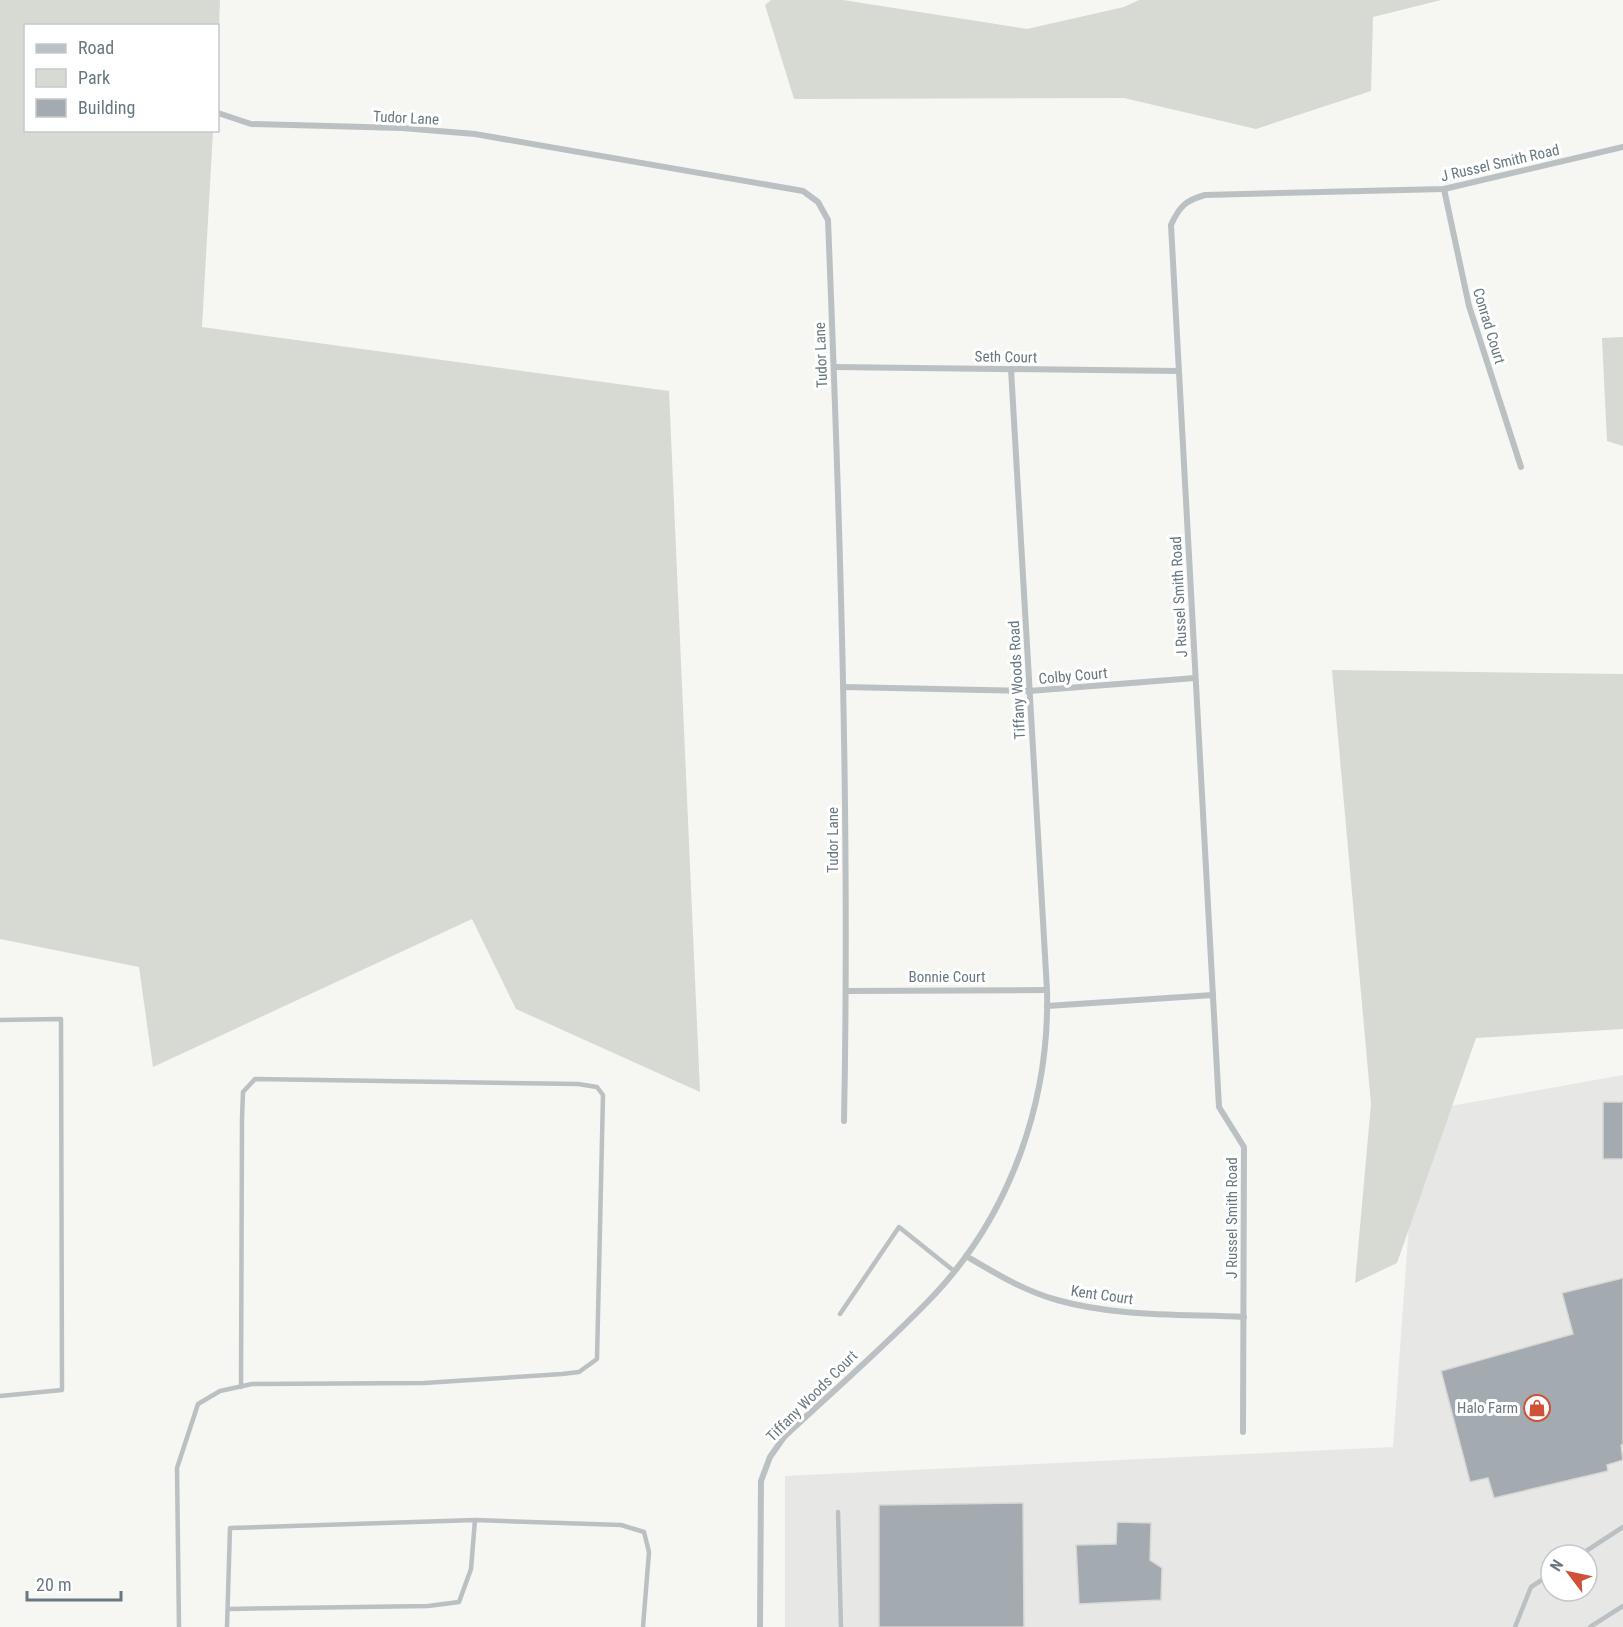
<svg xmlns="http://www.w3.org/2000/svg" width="1623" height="1627" font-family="'Roboto Condensed',sans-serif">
<rect width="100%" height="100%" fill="#f6f6f3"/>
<path fill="#e7e7e6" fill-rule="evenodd" d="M1623,1075V1627H785V1476L1393,1447L1417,1112ZM1551,1555H1587V1591H1551Z"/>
<g fill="#d6dad3">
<polygon points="0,0 220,0 218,53 218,26 26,26 26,130 213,131 202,327 669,391 700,1092 516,1009 472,919 153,1067 139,967 0,939"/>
<polygon points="771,0 843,0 1027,29 1124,7 1139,0 1441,0 1373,17 1371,91 1256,129 1124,98 794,99 765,5"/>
<polygon points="1623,337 1623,446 1607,441 1602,338"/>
<polygon points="1332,670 1623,674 1623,1029 1476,1038 1397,1263 1355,1283 1371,1104"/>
</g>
<g fill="#a3abb0" stroke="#d7d7d6" stroke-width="1.5">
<rect x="1603" y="1102" width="20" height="57"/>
<polygon points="1623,1278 1623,1445 1621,1445 1623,1460 1607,1465 1608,1471 1494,1498 1488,1478 1470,1482 1441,1371 1573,1334 1562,1293"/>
<polygon points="1023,1503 1024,1627 879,1627 879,1505"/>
<polygon points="1117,1522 1151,1523 1150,1560 1162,1568 1161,1600 1079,1604 1076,1545 1116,1544"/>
</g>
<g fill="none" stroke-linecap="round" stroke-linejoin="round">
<g stroke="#bbc0c3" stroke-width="4.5">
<polyline points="0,1020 61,1019 62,1390 0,1396"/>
<polyline points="840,1314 899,1227 954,1271"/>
<polyline points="838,1512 841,1627"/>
<polyline points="1580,1555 1623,1527"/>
<polyline points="229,1609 428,1606 459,1602 471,1569 475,1520"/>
<polyline points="179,1627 177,1468 198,1404 220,1391 252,1384 424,1383 562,1374 579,1372 597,1359 603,1095 597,1087 578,1084 255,1079 243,1092 242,1118 241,1387"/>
<polyline points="227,1627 230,1528 475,1520 621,1525 644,1532 649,1552 643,1627"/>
<polyline points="1515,1627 1531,1587 1551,1574"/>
<polyline points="1590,1627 1623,1606"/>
</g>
<g stroke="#bbc0c3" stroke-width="6">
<path d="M218,113L251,124L402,128L475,134L803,191L818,202L828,220C840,520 850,820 844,1121"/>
<polyline points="1444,189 1469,306 1521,467"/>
<polyline points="834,367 1178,371"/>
<polyline points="844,687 1029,691 1195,678"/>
<polyline points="846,991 1047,990"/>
<polyline points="1047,1006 1213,995"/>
<path d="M966,1256C995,1273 1024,1291 1057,1300C1117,1317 1182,1314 1244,1317"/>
<path d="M1243,1432L1244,1147L1219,1107L1171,225C1179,207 1186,200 1205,195L1444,189L1623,147"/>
<path d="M760,1627L761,1481L770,1457L784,1437C834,1390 888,1344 936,1293C1011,1212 1050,1100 1047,990L1011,369"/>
</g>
</g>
<defs>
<symbol id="shop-ring" viewBox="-11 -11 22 22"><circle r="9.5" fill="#fff" stroke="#cf513a" stroke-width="1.5"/><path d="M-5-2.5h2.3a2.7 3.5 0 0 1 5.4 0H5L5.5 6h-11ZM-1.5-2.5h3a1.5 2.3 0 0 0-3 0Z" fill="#cf513a"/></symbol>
</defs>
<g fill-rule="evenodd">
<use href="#shop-ring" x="1522" y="1393" width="30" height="30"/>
</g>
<g text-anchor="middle" stroke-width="6" stroke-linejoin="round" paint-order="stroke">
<g font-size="15" fill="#687881" stroke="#fff">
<text transform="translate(406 118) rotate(3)" y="5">Tudor Lane</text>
<text transform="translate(1500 163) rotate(-13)" y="5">J Russel Smith Road</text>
<text transform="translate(1489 326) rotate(73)" y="5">Conrad Court</text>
<text transform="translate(821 355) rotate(-92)" y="5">Tudor Lane</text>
<text transform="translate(1006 357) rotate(1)" y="5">Seth Court</text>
<text transform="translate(1179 597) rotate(-93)" y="5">J Russel Smith Road</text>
<text transform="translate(1073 676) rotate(-5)" y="5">Colby Court</text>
<text transform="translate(1017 680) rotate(-93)" y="5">Tiffany Woods Road</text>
<text transform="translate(833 840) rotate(-90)" y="5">Tudor Lane</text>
<text x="947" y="982">Bonnie Court</text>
<text transform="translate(1232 1218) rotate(-90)" y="5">J Russel Smith Road</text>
<text transform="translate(1102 1295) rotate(8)" y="5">Kent Court</text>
<text transform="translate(812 1396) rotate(-45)" y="5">Tiffany Woods Court</text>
</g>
<g font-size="15" fill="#687881" stroke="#fff" text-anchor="end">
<text x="1518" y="1413">Halo Farm</text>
</g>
</g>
<rect x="24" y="24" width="195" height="108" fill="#ffffff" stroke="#c3c9cd" stroke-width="1.5"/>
<rect x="36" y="44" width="30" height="9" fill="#bbc0c3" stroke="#c3c9cd" stroke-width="1.5"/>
<text x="78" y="54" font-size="18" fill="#687881">Road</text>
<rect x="36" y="69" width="30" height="18" fill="#d6dad3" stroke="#c3c9cd" stroke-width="1.5"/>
<text x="78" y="84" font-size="18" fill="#687881">Park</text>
<rect x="36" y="99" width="30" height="18" fill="#a3abb0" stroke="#c3c9cd" stroke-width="1.5"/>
<text x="78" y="114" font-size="18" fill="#687881">Building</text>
<g transform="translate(1569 1573) rotate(302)"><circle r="28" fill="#ffffff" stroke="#c3c9cd" stroke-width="1.5"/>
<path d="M0-4.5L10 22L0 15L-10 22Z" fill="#cf513a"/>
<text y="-9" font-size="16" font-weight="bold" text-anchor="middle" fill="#687881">N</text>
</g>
<path d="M27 1591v9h94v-9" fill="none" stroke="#687881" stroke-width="3"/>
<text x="36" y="1591" font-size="18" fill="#687881" stroke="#ffffff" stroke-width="4.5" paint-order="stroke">20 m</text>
</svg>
